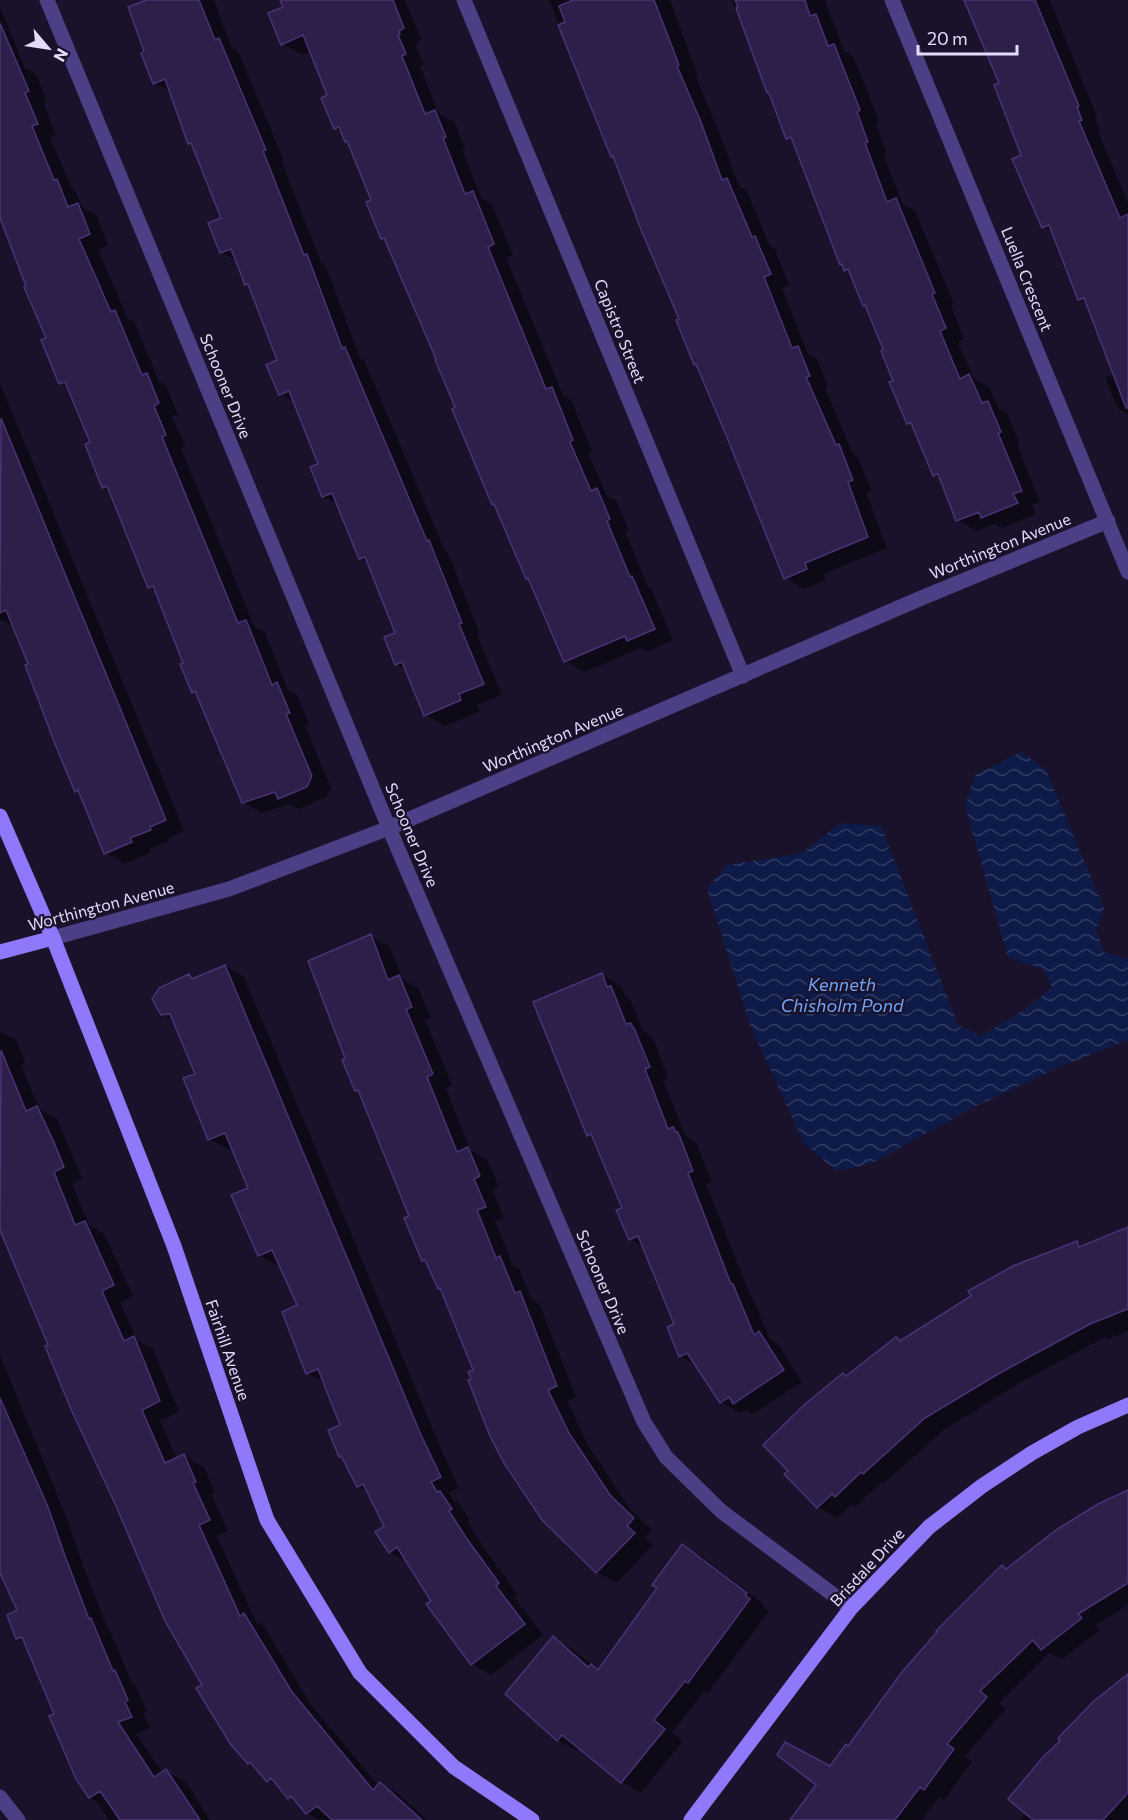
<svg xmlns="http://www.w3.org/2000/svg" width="1128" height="1820" font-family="Commissioner,sans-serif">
<defs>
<pattern id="water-waves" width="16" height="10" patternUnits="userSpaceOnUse" patternTransform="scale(1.5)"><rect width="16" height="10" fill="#0e1a47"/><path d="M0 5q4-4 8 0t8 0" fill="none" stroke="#313b62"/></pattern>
</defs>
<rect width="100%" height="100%" fill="#1a122a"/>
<polygon fill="url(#water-waves)" points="1022,752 1046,770 1104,908 1096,930 1104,952 1128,959 1128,1040 1062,1066 974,1107 871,1164 836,1171 804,1143 751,1028 707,888 727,865 802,853 840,823 881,826 958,1025 981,1036 1030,1006 1052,987 1044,970 1008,957 965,806 975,775"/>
<g fill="#0007">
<polygon points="144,0 214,0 232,48 238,51 284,161 282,162 322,265 326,267 360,358 364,360 445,551 448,553 480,634 477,635 502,695 477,705 480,711 445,726 426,715 407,670 397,664 397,633 369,563 360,558 338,505 323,496 320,465 295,402 280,394 279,361 250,286 246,284 237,261 221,252 223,219 193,146 189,143 171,92 154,83 146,52 137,3"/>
<polygon points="282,0 405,0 421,40 417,42 418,45 416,46 424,65 420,67 439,114 455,123 465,148 462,149 481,198 492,204 513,255 506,258 563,395 571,400 592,451 588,453 607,496 616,501 629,530 625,532 648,587 651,589 673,640 647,652 641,648 584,672 565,661 531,580 527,578 497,506 493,504 438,360 387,240 382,238 373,201 349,143 343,133 335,128 329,96 311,51 302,55 283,44 285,8"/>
<polygon points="549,0 670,0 698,76 696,77 720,135 739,186 746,190 770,246 775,249 789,285 782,288 808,354 817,359 828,387 825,388 853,454 858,457 871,491 866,493 887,548 824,574 826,580 804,589 785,578 699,366 695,364 681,319 616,158 612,156"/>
<polygon points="732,0 825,0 844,51 853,56 879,121 876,123 886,153 883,154 902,203 915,211 954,304 951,305 964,339 958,342 974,379 989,387 998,408 1007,413 1019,443 1017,444 1040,502 1032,505 1036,514 1002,528 994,524 977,531 958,520 941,479 934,475 915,427 908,423 885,350 868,307 864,305 851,273 845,270 841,264 795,142 788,138"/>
<polygon points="966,0 1050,0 1097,117 1095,118 1100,131 1098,132 1128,203 1128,414 1118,409 1105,378 1114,374 1088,304 1079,299 1053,232 1044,227 1001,84"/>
<polygon points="0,7 25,68 36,74 47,102 44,104 56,135 50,137 72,189 76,192 83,208 97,216 108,245 98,250 128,319 135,323 159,382 166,386 178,414 172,417 185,446 181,448 254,626 265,632 288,690 297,695 309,724 305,725 331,788 326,797 299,809 289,804 262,813 243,802 198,695 193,692 185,663 157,592 149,587 111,491 103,487 92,442 69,388 60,383 48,339 0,218"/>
<polygon points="0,383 184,831 168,838 169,841 149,849 150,853 125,864 106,853 81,793 76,790 14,625 12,626 0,619"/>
<polygon points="371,936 390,947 402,979 418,988 431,1018 425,1020 452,1085 446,1088 470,1150 487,1160 499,1187 493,1190 504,1218 495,1221 513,1266 519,1269 532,1300 539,1304 576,1397 567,1401 588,1445 629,1508 652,1530 645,1537 653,1545 617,1583 597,1572 543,1519 473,1380 475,1371 443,1290 439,1288 428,1263 423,1260 411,1217 360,1092 356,1090 347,1059"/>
<polygon points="225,966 244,977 440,1447 459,1488 449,1493 453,1500 459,1504 470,1520 467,1522 486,1551 518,1595 514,1597 543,1635 491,1675 472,1664 409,1563 390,1552 386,1527 369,1492 358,1486 342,1426 325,1383 307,1373 299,1306 281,1265 278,1266 259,1255 250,1189 233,1148 229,1150 209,1139 197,1075 174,1021 162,1014 189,976 195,979"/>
<polygon points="601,975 621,986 625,996 630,999 643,1031 650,1035 654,1040 668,1078 663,1080 685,1135 697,1144 712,1182 706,1184 750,1295 752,1297 770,1339 778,1344 802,1382 753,1414 746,1410 740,1413 721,1402 696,1365 680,1356 676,1325 645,1248 630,1239 624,1209 595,1140 588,1135"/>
<polygon points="0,1031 16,1040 25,1063 21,1065 39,1109 57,1119 82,1178 72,1183 89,1225 104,1234 133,1296 120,1302 137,1340 153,1349 179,1412 160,1421 177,1459 184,1456 204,1467 215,1493 211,1494 228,1531 217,1536 256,1622 264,1626 311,1705 379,1786 381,1784 400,1795 427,1820 319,1820 307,1813 299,1803 289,1797 282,1789 268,1780 257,1768 249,1763 232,1744 204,1685 50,1345 0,1222"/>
<polygon points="1128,1229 1128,1331 1109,1339 1105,1337 1018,1384 945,1429 883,1484 881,1483 855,1507 851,1504 837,1518 818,1507 848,1377 896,1338 901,1342 1077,1242 1084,1247"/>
<polygon points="0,1355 67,1519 84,1568 108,1629 110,1631 131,1681 134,1683 147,1711 143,1713 150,1728 136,1734 163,1773 166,1771 186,1782 210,1820 109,1820 96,1801 90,1797 26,1643 17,1638 19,1611 0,1569"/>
<polygon points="1128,1492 1128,1605 1096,1625 1100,1630 1061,1660 1049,1653 999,1703 1006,1709 965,1756 972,1761 944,1800 939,1797 922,1820 791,1820 830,1768 1003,1567 1007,1569"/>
<polygon points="683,1546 702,1557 765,1605 763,1607 769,1611 708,1693 705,1691 672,1732 683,1741 641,1793 622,1782 580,1748 577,1751 558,1740 553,1638 572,1649 599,1670 659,1588"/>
<polygon points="1128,1680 1128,1820 1020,1820 1026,1812"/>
</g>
<g fill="#2e1f4a" stroke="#493275" stroke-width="1.5">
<polygon points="146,0 199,0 215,40 219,38 266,150 263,151 304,255 307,254 342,348 345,347 427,541 429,540 462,623 459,624 484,684 459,694 461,700 424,716 402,662 395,665 384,637 395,633 365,557 359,559 332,493 322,497 310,467 318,464 289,391 279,395 266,365 277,360 248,284 245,285 231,249 220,253 208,223 221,218 191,143 188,144 165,79 153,84 141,53 144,51 128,7"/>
<polygon points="280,0 393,0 404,28 399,31 400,34 398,35 406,54 402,56 425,114 435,110 446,137 443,138 465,194 473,191 494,244 488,247 546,389 552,387 573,440 570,442 591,491 597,488 610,519 607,521 630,577 632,576 655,629 627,641 625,636 564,662 528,578 526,579 494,504 492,505 452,409 455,407 435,360 436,359 384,238 381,239 366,202 371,200 347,141 345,142 339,127 334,129 321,98 327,95 303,35 281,45 268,13 283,7"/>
<polygon points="573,0 654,0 679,65 677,66 701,122 722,180 727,178 752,237 755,236 771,274 764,277 792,348 798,346 810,376 806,377 836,445 839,444 853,480 848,482 868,537 805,563 807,569 784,579 726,435 696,364 694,365 676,320 679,319 642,232 613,156 611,157 558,25 565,22 559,6"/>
<polygon points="735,0 805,0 810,16 816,14 828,46 834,44 860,110 857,112 868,142 865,143 887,202 896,198 935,293 932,294 946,328 940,331 960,379 969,374 982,403 988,401 1001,432 998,433 1022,491 1013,494 1018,503 981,518 979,512 956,521 938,474 933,476 911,423 907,424 889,382 893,381 881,351 883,349 865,305 863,306 848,269 844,271 842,264 840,265 791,137 786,139 769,93 767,93 736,8 738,7"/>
<polygon points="964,0 1035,0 1079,106 1077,107 1082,120 1079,121 1120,218 1128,214 1128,408 1126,408 1084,298 1078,300 1049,225 1042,228 1012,159 1021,155 994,85 999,83"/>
<polygon points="0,23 29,91 25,93 38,124 32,126 54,180 57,179 68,207 78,203 90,234 79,239 111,312 115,310 142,375 147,373 159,403 154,406 166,435 162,437 238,623 246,620 272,685 277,682 290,713 286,714 312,776 307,787 278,799 275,792 242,803 195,691 192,693 180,664 183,663 153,586 148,588 107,486 102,488 85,444 90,442 65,382 59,384 41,340 46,338 24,287 26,286 0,218"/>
<polygon points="1,418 166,820 150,827 151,830 130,838 132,842 104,854 78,790 75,792 55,744 25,665 28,664 6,610 0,613"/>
<polygon points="371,934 388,980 399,975 412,1007 406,1009 433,1074 427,1077 457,1152 468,1147 480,1176 474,1179 486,1207 477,1210 496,1258 500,1256 515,1293 520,1291 557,1386 548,1390 569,1433 610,1495 634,1518 627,1526 635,1533 596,1573 542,1520 504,1463 490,1436 468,1380 471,1379 468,1372 473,1370 440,1288 438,1289 425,1260 422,1261 404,1218 409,1216 358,1090 355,1091 342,1060 345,1058 308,961"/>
<polygon points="225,965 421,1435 441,1477 431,1482 437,1492 440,1491 452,1509 449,1511 467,1539 499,1583 496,1586 525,1624 471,1665 426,1604 431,1601 397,1547 389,1553 375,1532 384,1526 363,1484 357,1487 341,1456 339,1457 328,1430 340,1425 318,1369 306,1374 282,1312 297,1305 272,1250 258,1256 231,1195 248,1188 225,1133 208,1140 183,1078 195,1074 170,1014 161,1015 152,999 159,988 189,974 192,979"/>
<polygon points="602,973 607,987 611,986 626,1024 631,1023 633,1028 634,1028 650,1067 645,1069 668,1129 673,1127 676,1132 678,1132 693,1171 688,1173 731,1284 733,1284 754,1335 759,1331 784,1370 733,1404 729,1397 720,1403 687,1353 679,1357 667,1327 674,1324 638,1236 629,1240 616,1210 622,1208 591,1134 587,1136 533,1002"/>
<polygon points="1,1050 26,1111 37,1106 53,1140 64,1167 54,1172 75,1225 85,1221 114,1285 102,1291 124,1341 134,1336 160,1401 142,1410 165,1463 184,1454 196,1482 193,1483 210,1520 199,1525 240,1616 244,1613 292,1692 373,1790 380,1782 422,1820 332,1820 317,1806 306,1814 291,1796 288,1799 271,1778 267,1782 250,1762 248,1764 231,1745 196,1688 202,1685 165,1621 116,1506 70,1407 45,1346 48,1345 0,1230"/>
<polygon points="1128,1227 1128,1309 1090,1324 998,1374 925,1418 863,1474 861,1472 835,1497 832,1494 817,1508 784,1474 788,1471 763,1445 805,1404 843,1373 846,1376 896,1337 900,1341 971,1296 968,1291 1013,1266 1077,1241 1079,1247"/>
<polygon points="0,1398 48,1507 65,1556 89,1619 91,1618 113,1671 115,1670 128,1700 125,1702 132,1717 118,1722 154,1777 166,1769 200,1820 120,1820 100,1791 89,1798 76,1779 49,1716 54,1714 22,1637 16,1639 7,1615 17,1610 0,1573"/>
<polygon points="1128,1490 1128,1583 1078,1614 1082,1618 1041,1650 1033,1640 980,1691 987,1697 947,1744 954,1749 924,1790 920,1787 895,1820 790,1820 816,1785 777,1755 785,1742 830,1766 846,1744 848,1746 902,1672 937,1632 936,1631 1002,1565 1006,1569 1056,1530 1098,1504"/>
<polygon points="682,1544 747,1593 745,1595 750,1599 688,1683 685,1681 654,1720 665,1729 621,1783 562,1735 557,1741 505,1694 553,1636 588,1667 591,1664 598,1670 657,1588 652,1585"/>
<polygon points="1128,1674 1128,1793 1103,1820 1033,1820 1008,1799 1043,1757 1060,1741 1058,1738 1094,1701"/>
</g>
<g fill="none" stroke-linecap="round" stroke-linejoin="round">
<g stroke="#4d3f86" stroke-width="15">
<polyline points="47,0 389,828 644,1422 666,1457 721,1511 851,1608"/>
<polyline points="464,0 743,676"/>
<polyline points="892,0 1128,572"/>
<polyline points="53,938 229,889 389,828 919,599 1108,521"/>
<polyline points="0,1797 18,1820"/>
</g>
<g stroke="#8f78f9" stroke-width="15">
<polyline points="0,816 53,938 174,1246 267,1520 360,1673 454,1767 532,1820"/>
<polyline points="0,952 53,938"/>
<polyline points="691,1820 851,1608 929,1527 982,1486 1032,1453 1078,1427 1128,1405"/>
</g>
</g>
<g text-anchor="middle" stroke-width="4.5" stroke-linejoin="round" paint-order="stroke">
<g font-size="16" fill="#e5dcfd" stroke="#1a122a">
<text transform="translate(1027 279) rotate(68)" y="6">Luella Crescent</text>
<text transform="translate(620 331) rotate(68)" y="6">Capistro Street</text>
<text transform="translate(226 386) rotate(68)" y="6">Schooner Drive</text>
<text transform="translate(1000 546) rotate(-22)" y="6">Worthington Avenue</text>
<text transform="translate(553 738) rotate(-23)" y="6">Worthington Avenue</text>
<text transform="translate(412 835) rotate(67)" y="6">Schooner Drive</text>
<text transform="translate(101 906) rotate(-15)" y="6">Worthington Avenue</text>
<text transform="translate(603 1282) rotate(67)" y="6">Schooner Drive</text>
<text transform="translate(228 1350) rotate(71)" y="6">Fairhill Avenue</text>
<text transform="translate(867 1567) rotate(-47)" y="6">Brisdale Drive</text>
</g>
<g font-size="18" font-style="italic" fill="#6fa4f9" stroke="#1a122a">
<text x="842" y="991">Kenneth<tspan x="842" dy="21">Chisholm Pond</tspan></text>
</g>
</g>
<g transform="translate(48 48) rotate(119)" stroke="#1a122a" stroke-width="4.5" paint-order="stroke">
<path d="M0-4.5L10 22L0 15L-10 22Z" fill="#e5dcfd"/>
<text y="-9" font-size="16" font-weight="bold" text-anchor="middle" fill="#e5dcfd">N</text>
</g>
<path d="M918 45v9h99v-9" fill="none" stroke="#e5dcfd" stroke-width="3"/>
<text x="927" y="45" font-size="18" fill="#e5dcfd" stroke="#1a122a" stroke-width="4.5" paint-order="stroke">20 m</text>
</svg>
